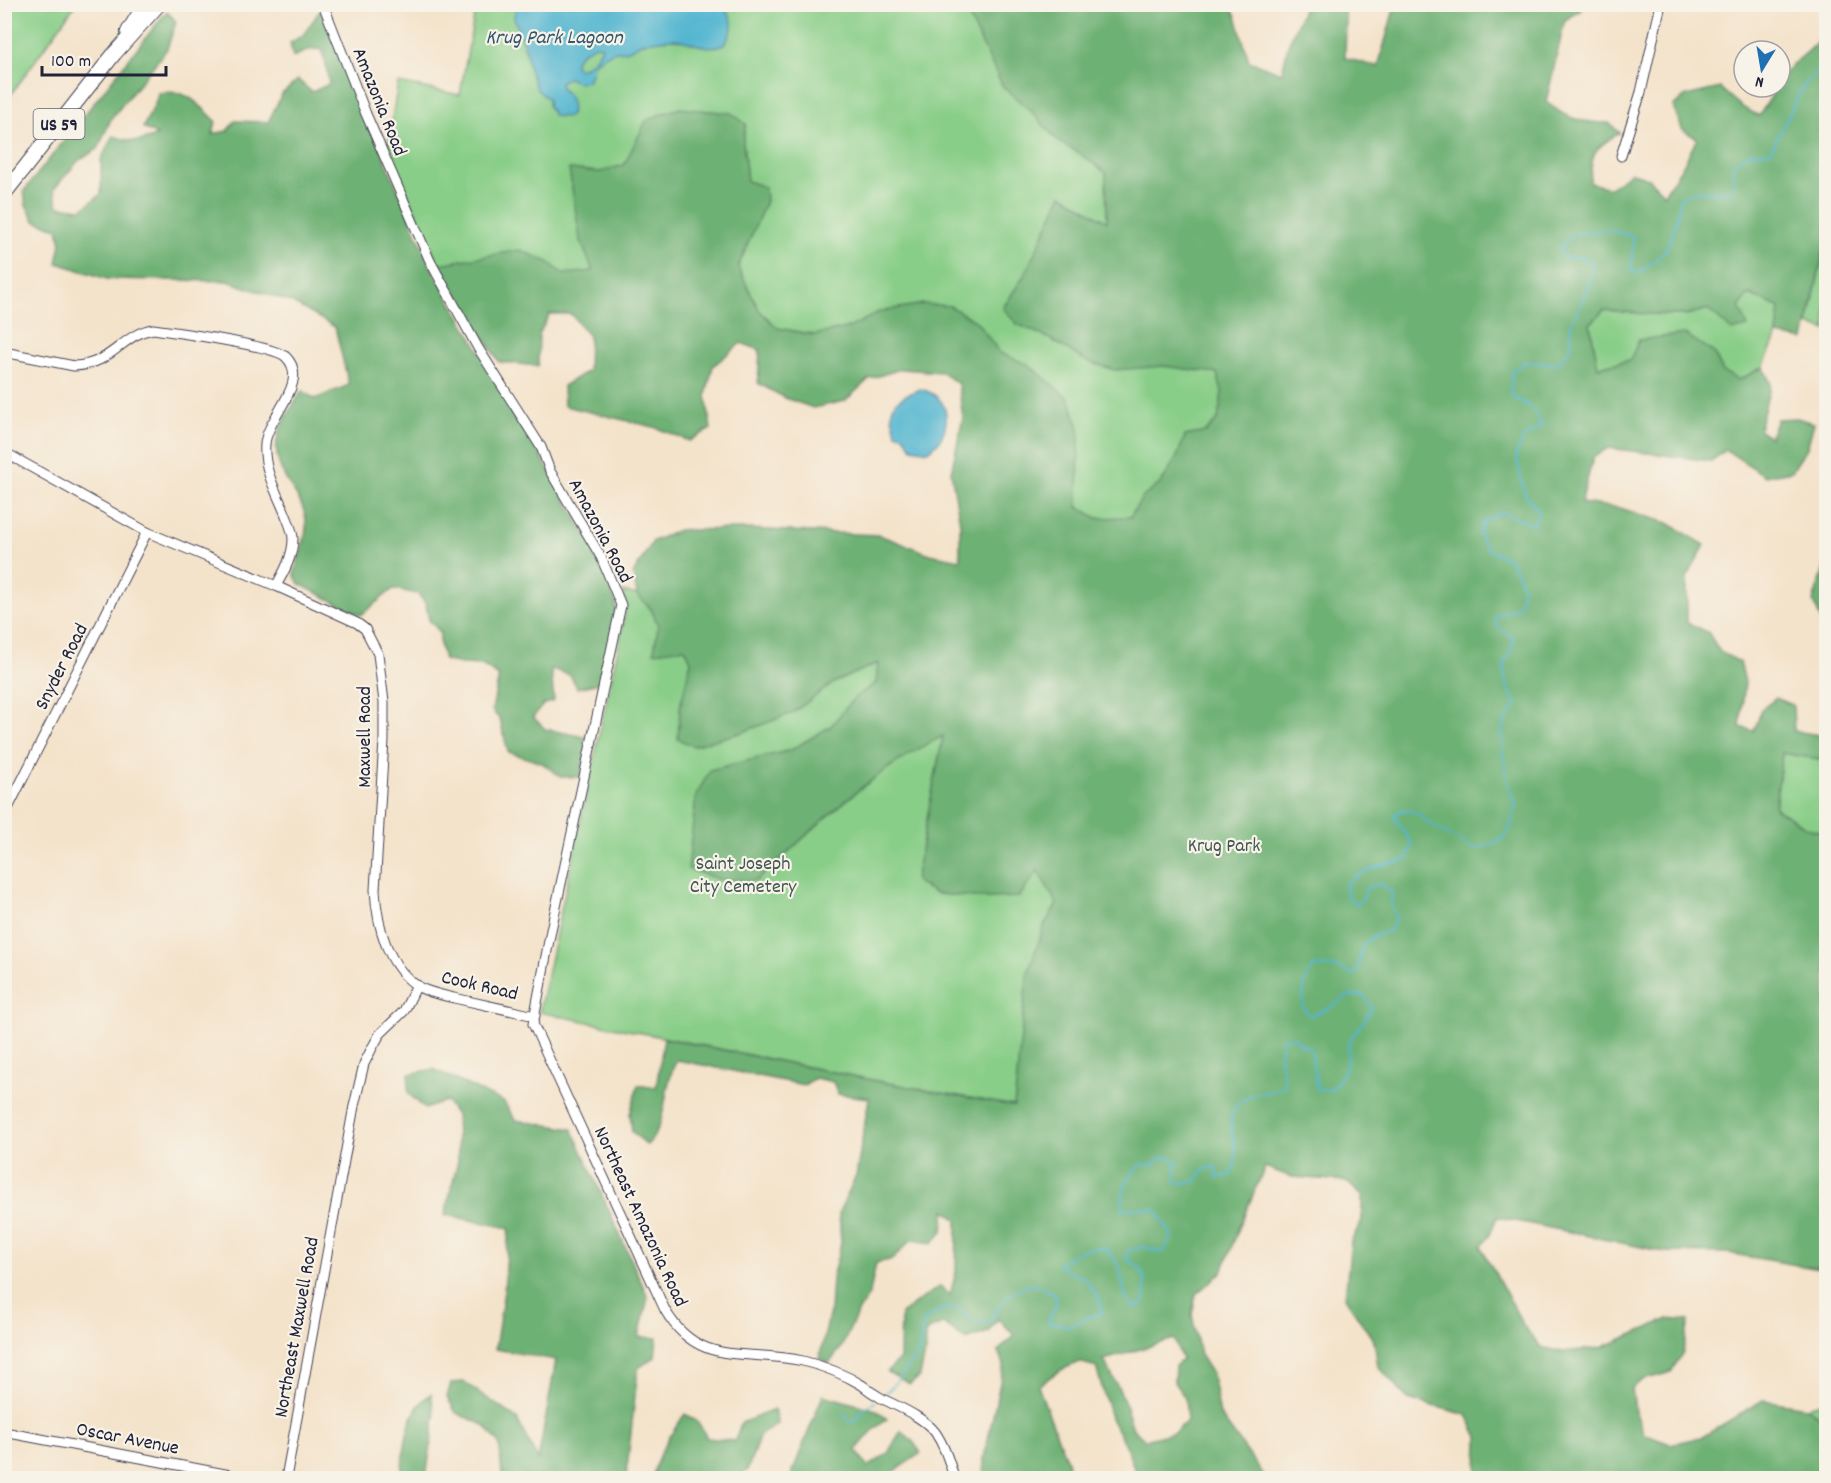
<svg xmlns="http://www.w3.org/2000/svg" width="1831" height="1483" font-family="Dekko,sans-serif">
<rect width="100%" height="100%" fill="#f7f3e8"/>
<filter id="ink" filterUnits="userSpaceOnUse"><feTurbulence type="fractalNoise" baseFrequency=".0167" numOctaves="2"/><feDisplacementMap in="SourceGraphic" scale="12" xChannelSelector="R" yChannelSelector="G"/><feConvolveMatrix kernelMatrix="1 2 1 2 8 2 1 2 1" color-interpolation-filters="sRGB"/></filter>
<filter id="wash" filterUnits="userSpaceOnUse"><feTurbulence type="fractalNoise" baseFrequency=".008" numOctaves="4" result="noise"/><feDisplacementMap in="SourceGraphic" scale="24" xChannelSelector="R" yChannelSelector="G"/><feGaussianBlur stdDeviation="1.35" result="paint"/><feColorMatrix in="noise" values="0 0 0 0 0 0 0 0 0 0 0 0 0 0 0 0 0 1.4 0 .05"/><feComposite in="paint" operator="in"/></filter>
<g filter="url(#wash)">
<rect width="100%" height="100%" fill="#f4e3cb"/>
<g fill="#89ce88" stroke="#567862" stroke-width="1.5">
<polygon points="5,4 75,5 5,103 4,5"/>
<polygon points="1078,4 1479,692 1826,1257 877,1081 539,1012 625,616 626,604 623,592 957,661 1012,372 439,264 387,147 398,83 460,95 476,5"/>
<polygon points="1826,239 1826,330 1808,325"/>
<polygon points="1749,293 1780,308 1777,335 1763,367 1739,380 1723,372 1714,353 1631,360 1598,367 1590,324 1604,310 1646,314 1686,315 1709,309 1739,307"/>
<polygon points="1782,753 1826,760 1826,833 1807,828 1775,809"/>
<polygon points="1826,1402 1826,1478 1815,1478 1826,1421 1806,1407"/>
</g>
<g fill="#6eb174" stroke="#486a58" stroke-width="1.5" fill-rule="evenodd">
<path d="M963,5H1230L1236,16L1249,61L1282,73L1288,45L1305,5H1343L1346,21L1345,58L1378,67L1394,9L1392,5H1582L1581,10L1565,20L1546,102C1569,119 1580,123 1609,123L1620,133C1593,147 1591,155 1590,183L1610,188L1631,172L1648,178L1664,194L1682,167L1697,139L1682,129L1673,106L1686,96L1720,88L1742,107L1759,116L1777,87H1780C1781,66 1807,57 1817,42C1822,35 1824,22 1826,14V239L1804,340L1777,335L1780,308L1749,294L1739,307L1748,327L1732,331L1708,309L1686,315L1646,314L1604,310L1590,324L1598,367L1630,360L1639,340L1685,334L1714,353L1723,372L1739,380L1763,367L1771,384L1759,429L1770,437L1777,419L1797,418L1814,423L1807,448L1792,471L1765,476L1726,450L1711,461L1608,448L1593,458L1581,503L1620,508L1668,523L1705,545L1687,578V623L1708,632L1720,652L1740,662L1745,682L1740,727L1754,731L1762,709L1776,698L1793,705L1794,731L1826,736V760L1782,753L1775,808L1807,828L1826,833V1270L1727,1253L1665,1252L1497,1217L1490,1235L1481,1247L1525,1328L1541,1347L1563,1352L1601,1348L1668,1319L1689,1321L1683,1352L1671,1372L1643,1380L1632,1388L1635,1410L1644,1434L1670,1444L1702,1437L1763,1400L1806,1407L1826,1421L1815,1478H1477L1478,1437L1467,1415L1408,1399L1378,1366L1374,1341L1345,1298L1351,1242L1362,1220V1196L1346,1181L1291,1177L1265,1167L1242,1220L1222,1272L1196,1294L1192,1315L1200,1355L1212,1374L1220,1415L1266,1478H1138L1127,1449L1111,1418L1096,1367L1079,1362L1059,1371L1038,1386L1068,1464L1062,1478H983L984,1458L1004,1364L998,1351L1015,1335L998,1319L988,1332L966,1340L943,1324L926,1331V1350L920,1376L910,1384L887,1372L900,1359L901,1314L940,1286L950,1295L956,1272L957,1220L945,1210L943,1231L932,1243L911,1240L893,1259L876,1263L870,1293L856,1316L841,1348L829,1363L819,1359L830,1312L832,1278L841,1243L839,1212L856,1176L869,1098L838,1094L833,1082L815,1078L804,1085L677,1060C662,1086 669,1123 647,1145L632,1132L630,1114L638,1085L656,1088L664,1038L877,1081L1014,1106L1027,976L1044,926L1057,904L1038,871L1019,897L988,898L936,894L915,881L943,736C871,770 815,829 756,881L721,880L688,869L696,796L710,770L791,750L831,726L855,697L876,683L878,663L835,682L792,713L743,732L693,746L678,739L680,707L691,661L685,648L654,652L658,625L651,609L637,595L633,574L653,541L679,530L746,529L879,535L930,554L960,560V523L951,472L963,418L958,384L942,372L901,369L869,379L845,401L813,408L785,398L758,383L760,350L741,343L713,366L706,395L711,429L689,441L654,427L564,406L563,386L588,371L589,336L571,314H550L539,334L538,366L499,362L439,264L520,250L548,262L563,274L593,271L580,239L569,169L600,172L624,165L646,121L661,114L680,108L731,113L746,124L743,141L747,181L765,187L766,201L738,267L759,310L778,328L814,335L851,327L881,311L923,304L950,306L977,322L1000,353L1029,365L1069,399L1079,428L1078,507L1097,518L1130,517L1142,498L1162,482L1177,457L1185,436L1206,432L1218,419L1222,392L1217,373L1163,366L1115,370L1086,361L1052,340L1017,324L1003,308L1025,274L1062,194L1107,222L1106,173L1079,153L1059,142L1030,110L1003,87ZM1174,1339L1182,1360L1175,1366L1174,1382L1185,1398L1187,1421L1175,1432L1145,1440L1133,1429L1122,1395L1104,1360Z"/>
<path d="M321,9L430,265L595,550L616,603V621L604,682L577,688L570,675L551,669L554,701L543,705L533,717L545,729L586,737V753L581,777H561L542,763L508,752L500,720L492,710L499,676L482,665L461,664L444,660L440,645V632L429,620L426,604L418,594L393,589L361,615L299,584L294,574C299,556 311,530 304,511C301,501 292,489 286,479C265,443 282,423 302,391L315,399L349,385L335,327L291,302L227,281L107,279L57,263L61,244L58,228L35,221L26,205L24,191L167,11L176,22L167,49L111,119L98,149L79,160L54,189L58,206L82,209L101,194V160L113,136C132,142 138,144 157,135L143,128C148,114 156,108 158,93C188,89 196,102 216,121L213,134L227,131L235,121L268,122L282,94L298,80L312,92L329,84L326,64L321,49L309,50L293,57L290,43L303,35Z"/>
<polygon points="1826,563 1826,649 1824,647 1821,620 1813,601"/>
<polygon points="433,1069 504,1102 515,1120 572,1129 648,1297 639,1337 657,1338 655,1357 638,1368 626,1478 497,1478 502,1474 499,1443 484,1425 456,1413 447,1397 451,1383 464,1382 517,1419 538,1460 556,1360 495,1349 504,1291 509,1228 445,1215 458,1161 456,1115 446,1101 425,1109 408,1093 409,1074"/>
<path d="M431,1394L435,1416L426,1478H397L401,1475C405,1447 406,1410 431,1394Z"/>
<polygon points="823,1395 876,1410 887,1419 874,1429 856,1450 868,1467 888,1453 901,1431 912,1440 921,1453 884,1478 790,1478"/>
<path d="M774,1410L778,1424L760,1435L747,1471L730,1478H653C655,1455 672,1433 685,1414L698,1422L707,1438L735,1441L741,1423Z"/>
<polygon points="301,1470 331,1478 298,1478"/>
</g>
<g fill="#52b6d0" stroke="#3a6c86" stroke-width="1.5" fill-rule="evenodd">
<path d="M722,5C734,20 736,26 725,44C708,52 691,41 675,39C669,39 648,41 642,43C637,45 631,50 625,51C618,53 624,50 616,51C614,51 599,59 596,61C589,66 594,77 586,81C579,84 574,81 568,78L563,80L560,84L562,90C570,94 573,106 571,115L567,117L554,116L548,106V99L537,90L529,69L526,51L514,18L516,5ZM597,45L602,46C600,55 588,67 580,69L576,67L575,60C581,52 587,48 597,45Z"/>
<path d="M921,389C946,396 952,416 941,438C937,444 934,448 928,451L912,448L904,436L896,433L892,417V409L896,402L906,395Z"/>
</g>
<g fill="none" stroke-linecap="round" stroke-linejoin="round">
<g stroke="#52b6d0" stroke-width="2">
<path d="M886,1393L900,1378L908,1366L918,1355L924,1321C945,1305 954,1301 973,1323L990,1322C998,1306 1017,1281 1038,1286C1044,1288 1050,1292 1056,1294V1306L1048,1322L1068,1326L1103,1312L1099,1299L1085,1278L1070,1273L1058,1265C1073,1253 1087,1245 1107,1249L1119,1267L1126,1298L1132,1307L1143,1304C1147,1283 1148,1269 1126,1259L1129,1250L1145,1247L1163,1253L1172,1236L1156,1210L1136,1208L1123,1210C1121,1189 1126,1179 1141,1164L1154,1165L1158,1159L1166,1157L1177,1161L1175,1180L1180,1183L1194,1182L1204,1170L1215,1166L1217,1178L1230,1175C1247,1148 1219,1125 1238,1104C1251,1090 1270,1095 1285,1086L1280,1058L1282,1039L1294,1037L1302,1045L1311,1048L1317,1089L1330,1090C1338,1081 1345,1074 1347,1062C1348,1056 1347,1049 1349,1043C1354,1029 1367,1021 1372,1007L1363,995L1347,996L1331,1007L1311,1016L1303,1008C1303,993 1303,978 1314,967C1329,966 1340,966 1353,975C1363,965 1357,959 1362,948C1367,937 1380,934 1390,930L1396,918L1391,905L1392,893L1381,884L1367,887L1363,899L1357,904L1347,897L1346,884C1364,868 1384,865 1407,860L1412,844L1394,816L1401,810L1416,812L1431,825L1474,849C1507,841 1510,836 1516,804C1508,788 1500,748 1502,730C1504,721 1512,712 1516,704C1511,694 1502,678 1504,666C1506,656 1513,650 1514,638L1496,626L1495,616L1519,607L1523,586L1510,559L1488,550L1479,535L1483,522L1501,512L1534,525L1539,511L1525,495L1516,456L1524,437L1542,426L1531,407L1511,396L1512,371L1525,362L1559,364L1571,347V323L1580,307L1592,276V261L1579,257L1564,258L1560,247L1573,234L1610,230L1634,237L1631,271L1640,273C1647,266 1655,261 1662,254C1673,243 1678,212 1681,196L1698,191L1728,193L1735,183L1733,164L1751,152H1770L1805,83L1826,66"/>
<polyline points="843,1413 850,1422 860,1417 861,1410 875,1402"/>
</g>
</g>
</g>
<g filter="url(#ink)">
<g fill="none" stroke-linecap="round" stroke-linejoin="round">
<defs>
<g id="street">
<path d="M323,4L366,114L430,261L478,348L541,447L550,471L601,557L621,605L551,930L533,1024L665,1310C699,1369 747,1348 803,1361C823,1366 844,1374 862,1385C868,1390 874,1394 881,1398C898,1407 922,1416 935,1432C944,1445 950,1463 954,1478"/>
<polyline points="1621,156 1641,92 1661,4"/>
<path d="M4,352L74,366C112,365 122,334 153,329C175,332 275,346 286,357C311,382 267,417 265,444C263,469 276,491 285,513C288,521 293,531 293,539C293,556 284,572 276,586"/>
<path d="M4,452L147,532L276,586L357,623L365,629L378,654L384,702V740L375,890C377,925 387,967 419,987C429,993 443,995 454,998C481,1004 508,1010 535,1016"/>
<polyline points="4,816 147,532"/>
<polyline points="4,1432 246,1478"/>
<polyline points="286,1478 354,1106 364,1064 372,1048 380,1034 404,1011 417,985"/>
</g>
<g id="primary">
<polyline points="128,32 145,4"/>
<polyline points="4,194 114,54 159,4"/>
</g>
</defs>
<use href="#street" stroke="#423f51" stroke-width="11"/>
<use href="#primary" stroke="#423f51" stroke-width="16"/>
<use href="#street" stroke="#fff" stroke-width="9"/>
<use href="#primary" stroke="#fff" stroke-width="14"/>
</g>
</g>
<g text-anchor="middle" stroke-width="4.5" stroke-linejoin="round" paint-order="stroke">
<rect fill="#f7f3e8" stroke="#62616f" stroke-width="1.5" x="33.5" y="109" width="51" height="30" rx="4.5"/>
<g font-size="18" font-weight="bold" fill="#22223b">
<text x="59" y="130">US 59</text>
</g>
<g font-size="20" fill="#22223b" stroke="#f7f3e8">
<text transform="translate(381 101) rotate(68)" y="7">Amazonia Road</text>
<text transform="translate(602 530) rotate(62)" y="7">Amazonia Road</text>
<text transform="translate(60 666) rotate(-63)" y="7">Snyder Road</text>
<text transform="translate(363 737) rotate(-90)" y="7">Maxwell Road</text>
<text transform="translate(480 984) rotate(13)" y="7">Cook Road</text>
<text transform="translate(642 1216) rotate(65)" y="7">Northeast Amazonia Road</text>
<text transform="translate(295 1327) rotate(-80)" y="7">Northeast Maxwell Road</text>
<text transform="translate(128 1437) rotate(11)" y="7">Oscar Avenue</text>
</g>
<g font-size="20" fill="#415652" stroke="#f7f3e8">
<text x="1224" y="851">Krug Park</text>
<text x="743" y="869">Saint Joseph<tspan x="743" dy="23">City Cemetery</tspan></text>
</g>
<g font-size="21" font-style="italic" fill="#33566f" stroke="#f7f3e8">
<text x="554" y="43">Krug Park Lagoon</text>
</g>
</g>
<rect width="1831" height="1483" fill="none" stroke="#f7f3e8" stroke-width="24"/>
<g transform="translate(1762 69) rotate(191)"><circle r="28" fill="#f7f3e8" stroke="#a29fa3" stroke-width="1.5"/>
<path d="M0-4.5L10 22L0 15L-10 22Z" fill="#1f6fb2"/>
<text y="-9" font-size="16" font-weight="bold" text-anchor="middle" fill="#22223b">N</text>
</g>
<path d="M42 66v9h124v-9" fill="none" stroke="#22223b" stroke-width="3"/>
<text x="51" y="66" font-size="18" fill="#22223b" stroke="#f7f3e8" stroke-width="4.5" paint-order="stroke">100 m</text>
</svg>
